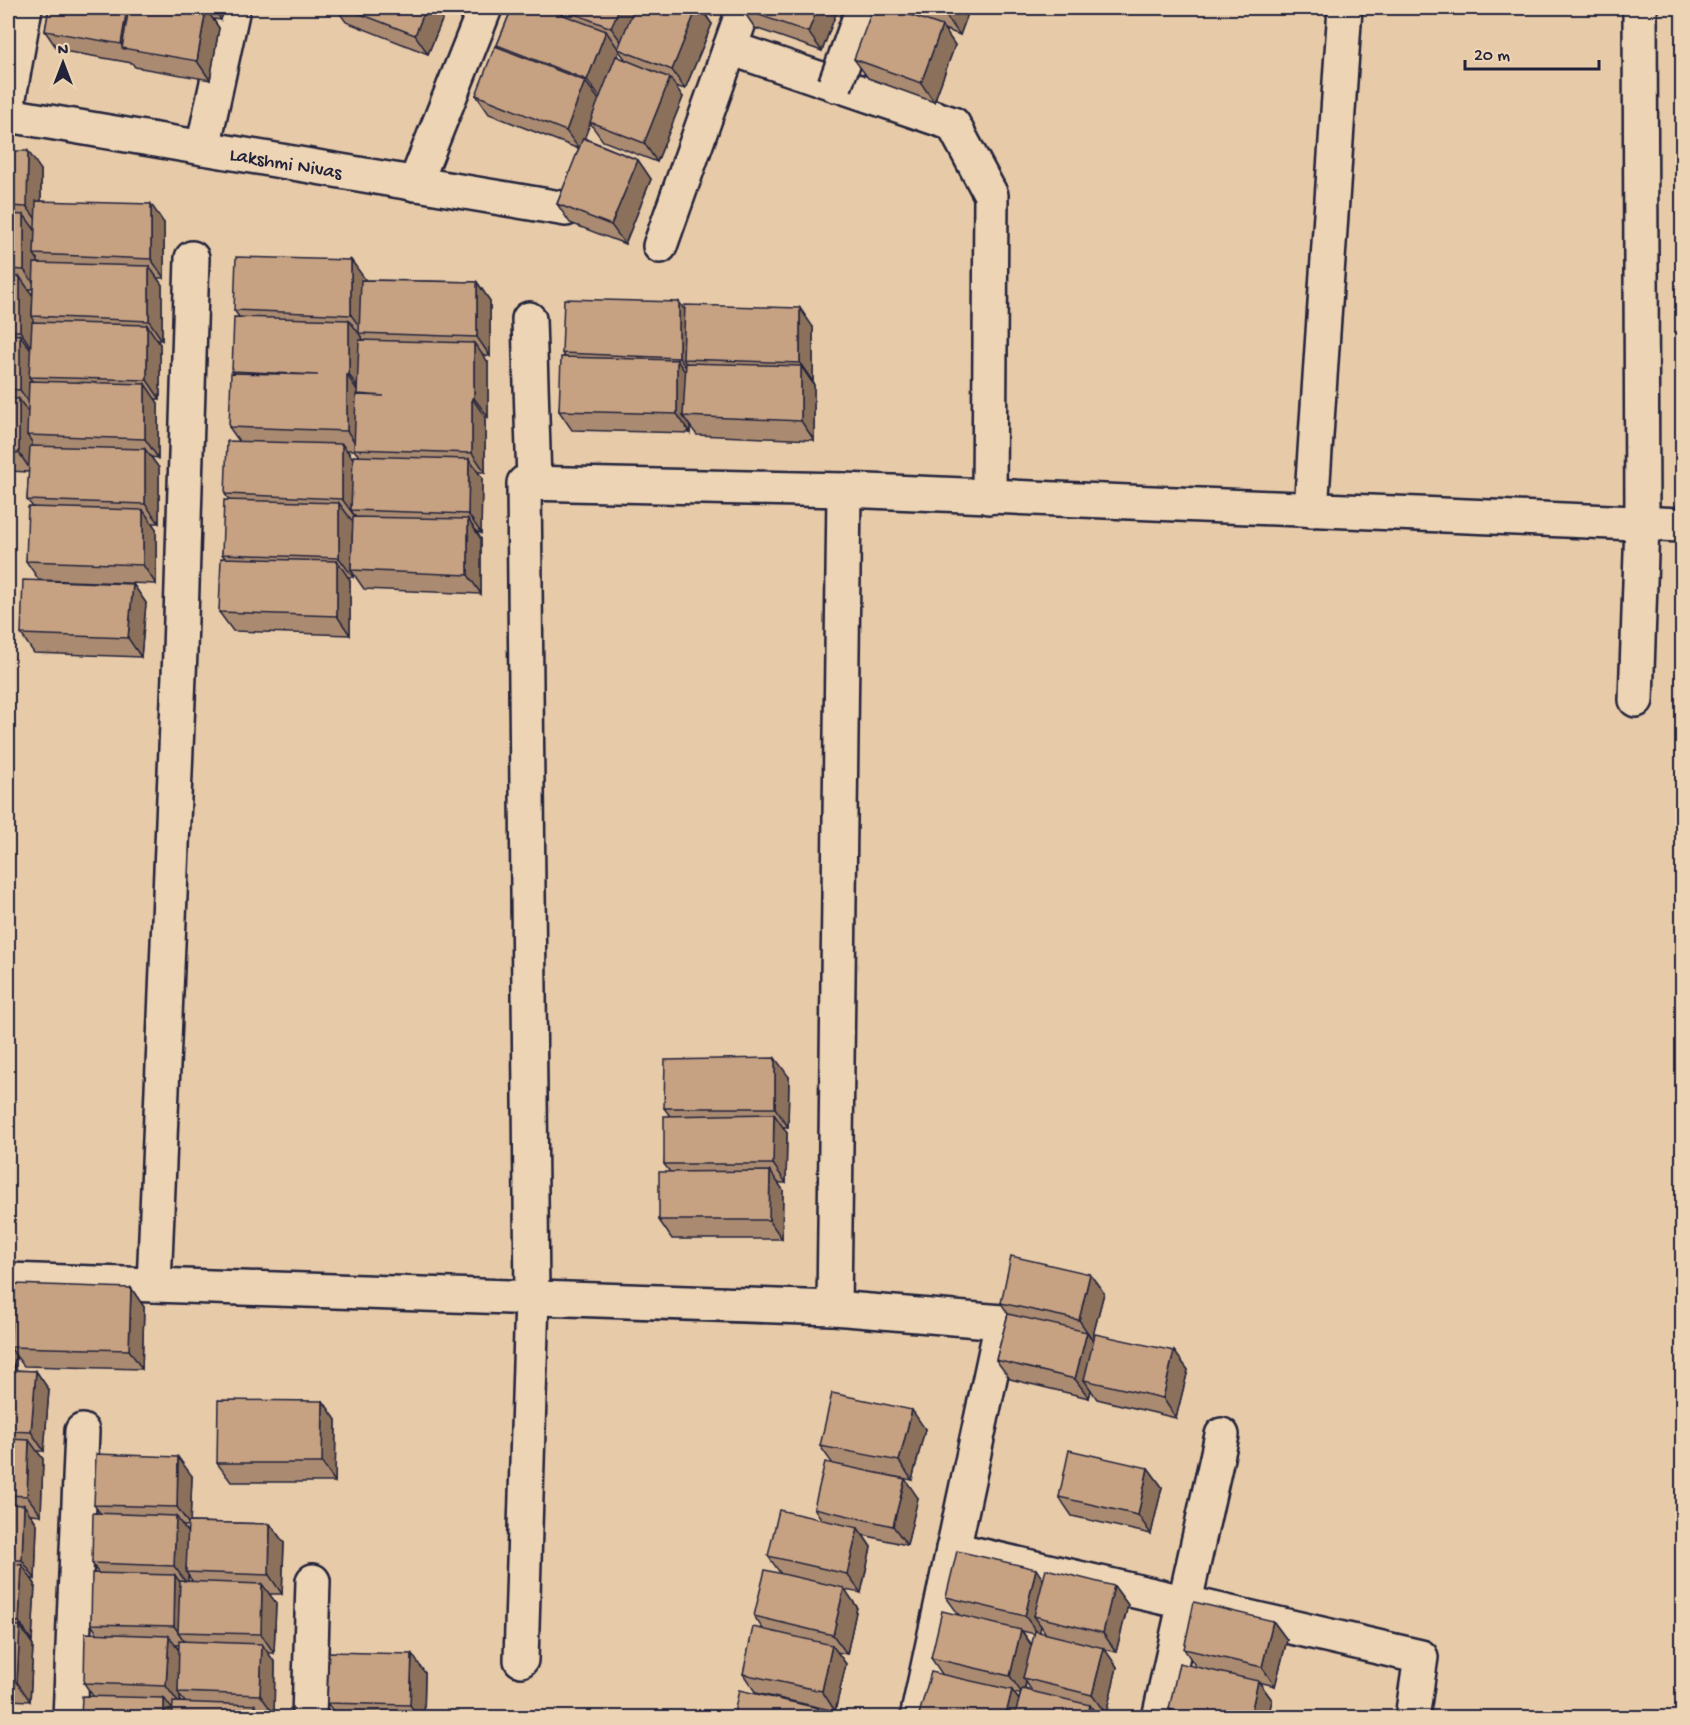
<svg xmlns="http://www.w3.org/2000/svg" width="1690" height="1725" font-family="'Gochi Hand',sans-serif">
<rect width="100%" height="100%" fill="#e7caa8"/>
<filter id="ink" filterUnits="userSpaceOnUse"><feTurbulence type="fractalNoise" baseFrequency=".0167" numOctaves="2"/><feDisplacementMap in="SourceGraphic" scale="12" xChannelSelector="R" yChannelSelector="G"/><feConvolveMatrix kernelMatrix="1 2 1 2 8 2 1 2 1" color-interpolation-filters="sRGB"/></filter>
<g filter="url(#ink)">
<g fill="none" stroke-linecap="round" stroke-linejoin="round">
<defs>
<g id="street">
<polyline points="730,48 953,124 991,195 989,497"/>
<polyline points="848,50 863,8"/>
<polyline points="8,103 25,8"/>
<path id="s1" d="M8,115L566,209"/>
<polyline points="203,148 233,8"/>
<polyline points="415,184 485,8"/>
<polyline points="660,246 744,8"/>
<polyline points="529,319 534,483"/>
<polyline points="1311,510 1345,8"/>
<polyline points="1636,700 1642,524 1640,8"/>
<polyline points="8,1280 834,1308 844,490"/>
<polyline points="154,1285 180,651 192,258"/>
<polyline points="834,1308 1002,1322 917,1718"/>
<polyline points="953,1549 1421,1657 1412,1718"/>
<polyline points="521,1660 532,1298 524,483 844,490 1682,525"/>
<polyline points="70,1718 82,1431"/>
<polyline points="309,1718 313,1581"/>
<polyline points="1159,1718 1222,1435"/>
</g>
</defs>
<use href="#street" stroke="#22223b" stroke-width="38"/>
<use href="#street" stroke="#ecd4b4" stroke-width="33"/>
<defs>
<polyline id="street-bridge" points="835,85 848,50"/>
</defs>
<use href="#street-bridge" stroke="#22223b" stroke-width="38" stroke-linecap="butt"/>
<use href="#street-bridge" stroke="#ecd4b4" stroke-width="33"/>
</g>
<g fill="#aa8b71" stroke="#22223b" stroke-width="1.5" fill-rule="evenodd">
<polygon points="49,8 224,8 221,20 213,19 219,28 210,80 135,67 132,63 58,50 45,31"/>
<polygon points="336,8 447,8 428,54 346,22"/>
<path d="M512,8H716L712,16L704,12L712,24L685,89L675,86L683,97L657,162L603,141L590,123L584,138L638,160L651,179L625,244L570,223L557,204L579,149L489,114L476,95L499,48L497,45ZM619,51L626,60L617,57Z"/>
<polygon points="891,8 970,8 960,35 944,29 955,45 934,102 868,78 854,59"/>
<polygon points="742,9 742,8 838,8 822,51 755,28"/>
<path d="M8,151L41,170V201L164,223V278H157L162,285V340H157L160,344V399H155L158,403V458L151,457L159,468V523H152L156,529V584L39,580L26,561L33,507L27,500L29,472L8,471ZM28,289H33L32,295Z"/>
<path d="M351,260L365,280L477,282L490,301V356H483L488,362V417H485V472H478L482,478L481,533L477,532L481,539V594L364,589L353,573V577H348L350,580V635L233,631L219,612L225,558L222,554L229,500L225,494L239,441L229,427L234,373L232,371L239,317L234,310ZM347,450H354L359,456L353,459Z"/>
<polygon points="685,310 813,327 813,382 812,382 814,385 814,440 697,435 690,426 690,433 572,430 559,411 565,357 562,353"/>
<polygon points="133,584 146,603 141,657 34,653 21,634"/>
<polygon points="789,1077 788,1127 783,1127 787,1133 786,1183 778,1183 783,1190 782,1239 672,1239 659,1220 670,1172 664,1164 670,1116 664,1108"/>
<polygon points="131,1288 144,1307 142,1369 24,1366 16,1356 16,1368 8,1368 8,1291 13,1299"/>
<polygon points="1104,1293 1092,1339 1093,1342 1174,1351 1188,1370 1176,1418 1097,1399 1091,1390 1089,1398 1010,1379 996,1360 1008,1314 1001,1303"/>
<polygon points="8,1370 36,1371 49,1390 44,1451 37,1451 43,1459 41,1515 31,1514 37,1524 35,1579 32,1579 35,1584 32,1641 30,1640 33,1645 30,1701 8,1700"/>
<polygon points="323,1401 336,1420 335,1482 231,1482 217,1463"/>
<polygon points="925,1429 912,1480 870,1472 918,1498 907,1545 863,1535 871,1547 861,1593 845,1590 857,1607 847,1654 837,1652 846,1664 835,1711 756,1693 743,1674 763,1629 754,1616 781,1574 768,1556 822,1520 814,1508 833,1464 820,1446"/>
<polygon points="1148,1468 1162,1487 1151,1534 1072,1516 1059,1497"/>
<path d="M192,1476L190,1522L270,1524L284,1543L282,1594H269L276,1603L274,1653H268L275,1663L274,1714L81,1718L93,1696L84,1683L97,1633L91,1624L98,1573L92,1563L100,1513L94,1505ZM183,1526H188L187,1532ZM188,1575L193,1582L188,1581ZM175,1645H179V1650ZM180,1696L185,1702H180Z"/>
<path d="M1043,1580L1114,1586L1128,1605L1116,1652L1104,1649L1117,1667L1106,1714L1094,1711L1099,1718H918L942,1674L931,1658L959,1615L946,1597ZM1041,1626L1046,1634L1039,1632ZM1022,1631L1035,1634L1032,1645ZM1026,1682L1032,1691L1025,1689ZM1014,1693L1020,1694L1019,1700Z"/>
<polygon points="1273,1621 1287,1640 1275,1686 1259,1682 1272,1700 1268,1718 1175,1718 1169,1709 1196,1667 1184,1649"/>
<polygon points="425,1673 424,1718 325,1718 334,1712 327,1703"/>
</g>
<g fill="#8b715c" stroke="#22223b" stroke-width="1.5">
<polygon points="8,8 10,8 8,20"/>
<polygon points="127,8 144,8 124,49 121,44"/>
<polygon points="213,8 224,8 221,20"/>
<polygon points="426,8 447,8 428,54 415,35"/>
<polygon points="619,8 640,8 625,47 611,28"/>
<polygon points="697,8 700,8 712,24 685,89 672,70"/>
<polygon points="706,8 716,8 712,16"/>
<polygon points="818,8 838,8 822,51 808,32"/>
<polygon points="949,8 970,8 960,35 946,16"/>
<polygon points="206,9 219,28 210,80 197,61"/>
<polygon points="942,26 955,45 934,102 921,83"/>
<polygon points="606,31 619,50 618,49 619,51 601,99 587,80"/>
<polygon points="670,78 683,97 657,162 644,143"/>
<polygon points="585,81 599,100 580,150 566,131"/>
<polygon points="28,151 41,170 41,226 27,207"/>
<polygon points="638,160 651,179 625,244 611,225"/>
<polygon points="151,204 164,223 164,278 151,259"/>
<polygon points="24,215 38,234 34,254 38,260 38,289 24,270"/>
<polygon points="351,260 365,279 365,334 351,315"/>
<polygon points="149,266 162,285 162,340 149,321"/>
<polygon points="20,277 33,296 32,316 33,318 33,350 20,331"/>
<polygon points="477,282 490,301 490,356 477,337"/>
<polygon points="679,302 693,321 683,359 693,373 693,377 679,358"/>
<polygon points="800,308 813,327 813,382 800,363"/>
<polygon points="349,320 363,339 363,394 349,375"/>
<polygon points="147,325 160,344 160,399 147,380"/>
<polygon points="20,335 34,354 29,377 34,383 34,409 20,390"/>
<polygon points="474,343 488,362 488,417 474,398"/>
<polygon points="677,360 690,379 683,416 690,426 690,433 677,414"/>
<polygon points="801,366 814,385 814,440 801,421"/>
<polygon points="347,375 360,394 357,394 361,398 360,450 347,431"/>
<polygon points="145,384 158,403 158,458 145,439"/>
<polygon points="472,398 485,417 485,472 472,453"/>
<polygon points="19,399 32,418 27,435 32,442 32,472 19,453"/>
<polygon points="342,444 356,463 351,510 356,518 342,499"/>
<polygon points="145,449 159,468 159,523 145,504"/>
<polygon points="469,459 482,478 481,533 468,514"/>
<polygon points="339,503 353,522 351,570 353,573 353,577 339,558"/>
<polygon points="143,510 156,529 156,584 143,565"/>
<polygon points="468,519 481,539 481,594 468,575"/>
<polygon points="337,561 350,580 350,635 337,616"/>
<polygon points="133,584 146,603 141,657 128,638"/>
<polygon points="775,1058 789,1077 788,1127 775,1108"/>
<polygon points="774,1114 787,1133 786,1183 773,1164"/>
<polygon points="770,1171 783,1190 782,1239 769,1220"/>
<polygon points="1090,1274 1104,1293 1092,1339 1079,1320"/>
<polygon points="131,1288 144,1307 142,1369 129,1350"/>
<polygon points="8,1291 18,1306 10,1347 16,1356 16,1368 8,1356"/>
<polygon points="1087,1332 1100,1351 1084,1380 1091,1390 1089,1398 1075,1379"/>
<polygon points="1174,1351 1188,1370 1176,1418 1163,1398"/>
<polygon points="36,1371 49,1390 44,1451 31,1432"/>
<polygon points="323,1401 336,1420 335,1482 322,1463"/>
<polygon points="912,1410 925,1429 912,1480 899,1461"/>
<polygon points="29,1440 43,1459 41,1515 27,1496"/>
<polygon points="178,1457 192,1476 190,1526 177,1507"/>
<polygon points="1148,1468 1162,1487 1151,1534 1138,1515"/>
<polygon points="905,1479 918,1498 907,1545 893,1526"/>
<polygon points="24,1505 37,1524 35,1579 22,1560"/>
<polygon points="176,1516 189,1535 186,1572 188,1575 188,1585 174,1566"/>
<polygon points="270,1524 284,1543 282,1594 269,1575"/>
<polygon points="858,1528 871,1547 861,1593 847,1574"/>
<polygon points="22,1565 35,1584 32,1641 19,1622"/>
<polygon points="1036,1569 1049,1588 1034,1616 1041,1626 1039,1635 1025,1616"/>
<polygon points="175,1575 188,1594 178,1632 187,1645 174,1626"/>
<polygon points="262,1584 276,1603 274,1653 261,1634"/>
<polygon points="1114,1586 1128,1605 1116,1652 1103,1633"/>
<polygon points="844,1588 857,1607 847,1654 833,1635"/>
<polygon points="1273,1621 1287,1640 1275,1686 1262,1667"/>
<polygon points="20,1626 33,1645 30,1701 17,1682"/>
<polygon points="1021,1630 1034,1649 1023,1678 1026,1682 1023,1695 1010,1676"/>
<polygon points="169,1636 182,1655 178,1692 180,1696 180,1705 166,1686"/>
<polygon points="262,1644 275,1663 274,1714 260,1695"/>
<polygon points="832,1645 846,1664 835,1711 822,1691"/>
<polygon points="1104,1648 1117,1667 1106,1714 1092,1695"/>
<polygon points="412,1654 425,1673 424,1718 419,1718 410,1705"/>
<polygon points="1258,1681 1272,1700 1268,1718 1250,1718"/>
<polygon points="1012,1690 1025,1709 1023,1718 1005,1718"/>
<polygon points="164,1698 178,1717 178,1718 164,1718"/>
<polygon points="255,1705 264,1718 255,1718"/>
<polygon points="1090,1705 1099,1718 1087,1718"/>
<polygon points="818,1708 825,1718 816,1718"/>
</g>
<g fill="#c6a283" stroke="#22223b" stroke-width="1.5">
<polygon points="49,8 127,8 121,44 45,31"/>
<polygon points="129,8 200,8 206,9 197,61 122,48"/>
<polygon points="345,8 426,8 415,35"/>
<polygon points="512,8 545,8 606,31 587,80 497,45"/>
<polygon points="560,8 619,8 611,28"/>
<polygon points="634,8 697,8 672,70 618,49"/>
<polygon points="873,8 890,8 942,26 921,83 854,59"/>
<polygon points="923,8 949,8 946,16"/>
<polygon points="742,9 742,8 818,8 808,32"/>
<polygon points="495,46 585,81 566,131 476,95"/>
<polygon points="616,56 670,78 644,143 590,122"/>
<polygon points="583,138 638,160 611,225 557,204"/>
<polygon points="8,151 28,151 27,207 8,206"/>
<polygon points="36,201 151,204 151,259 34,254"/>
<polygon points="8,214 24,215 24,270 8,269"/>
<polygon points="236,257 351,260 351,315 234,310"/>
<polygon points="34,263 149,266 149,321 32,316"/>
<polygon points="8,276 20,277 20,331 8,331"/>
<polygon points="361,280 477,282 477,337 359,333"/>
<polygon points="564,299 679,302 679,358 562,353"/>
<polygon points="685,305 800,308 800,363 683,359"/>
<polygon points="234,317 349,320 349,375 347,375 347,431 229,427 231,373 318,375 232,371"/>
<polygon points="32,322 147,325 147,380 29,377"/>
<polygon points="8,334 20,335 20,390 8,389"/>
<polygon points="359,340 474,343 474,398 472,398 472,453 354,449 356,395 384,396 357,394"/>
<polygon points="561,357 677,360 677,414 559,411"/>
<polygon points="686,363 801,366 801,421 683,416"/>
<polygon points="29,381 145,384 145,439 27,435"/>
<polygon points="8,398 19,399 19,453 8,453"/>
<polygon points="227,441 342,444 342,499 225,494"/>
<polygon points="30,446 145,449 145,504 27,500"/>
<polygon points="353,456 469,459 468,514 351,510"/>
<polygon points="224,500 339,503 339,558 222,554"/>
<polygon points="28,507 143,510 143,565 26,561"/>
<polygon points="353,517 468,519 468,575 351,570"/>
<polygon points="221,558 337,561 337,616 219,612"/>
<polygon points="23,580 133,584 128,638 21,634"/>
<polygon points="775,1058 775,1108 664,1108 665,1060"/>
<polygon points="774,1114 773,1164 664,1164 664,1116"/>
<polygon points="770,1171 769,1220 659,1220 659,1172"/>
<polygon points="1011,1256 1090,1274 1079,1320 1001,1303"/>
<polygon points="14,1284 131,1288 129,1350 10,1347"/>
<polygon points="1008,1314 1087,1332 1075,1379 996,1360"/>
<polygon points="1095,1334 1174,1351 1163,1398 1084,1380"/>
<polygon points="8,1370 36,1371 31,1432 8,1431"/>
<polygon points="832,1393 912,1410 899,1461 820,1446"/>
<polygon points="218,1400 323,1401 322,1463 217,1463"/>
<polygon points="8,1439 29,1440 27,1496 8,1495"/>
<polygon points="1069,1450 1148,1468 1138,1515 1059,1497"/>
<polygon points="96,1454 178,1457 177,1507 94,1505"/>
<polygon points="825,1462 905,1479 893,1526 814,1508"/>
<polygon points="8,1504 24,1505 22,1560 8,1560"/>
<polygon points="779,1510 858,1528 847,1574 768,1556"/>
<polygon points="93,1513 176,1516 174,1566 92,1563"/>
<polygon points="188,1522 270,1524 269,1575 186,1572"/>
<polygon points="957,1551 1036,1569 1025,1616 946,1597"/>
<polygon points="8,1564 22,1565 19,1622 8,1621"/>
<polygon points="1046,1569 1114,1586 1103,1633 1034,1616"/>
<polygon points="765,1570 844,1588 833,1635 754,1616"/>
<polygon points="92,1573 175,1575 174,1626 91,1624"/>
<polygon points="180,1581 262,1584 261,1634 178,1632"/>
<polygon points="1194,1602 1273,1621 1262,1667 1184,1649"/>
<polygon points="942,1611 1021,1630 1010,1676 931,1658"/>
<polygon points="8,1625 20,1626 17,1682 8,1682"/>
<polygon points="753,1627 832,1645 822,1691 743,1674"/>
<polygon points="1035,1631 1104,1648 1092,1695 1023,1678"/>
<polygon points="85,1633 169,1636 166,1686 84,1683"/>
<polygon points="179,1641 262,1644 260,1695 178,1692"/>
<polygon points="329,1652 412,1654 410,1705 327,1703"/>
<polygon points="1179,1663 1258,1681 1250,1718 1204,1718 1169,1709"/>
<polygon points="931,1672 1012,1690 1005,1718 918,1718"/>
<polygon points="1022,1689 1090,1705 1087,1718 1014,1718"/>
<polygon points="739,1690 818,1708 816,1718 733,1718"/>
<polygon points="82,1696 164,1698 164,1718 81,1718"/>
<polygon points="173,1702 255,1705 255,1718 172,1718"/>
<polygon points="325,1712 408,1714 408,1718 325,1718"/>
</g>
</g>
<g text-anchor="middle" stroke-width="4.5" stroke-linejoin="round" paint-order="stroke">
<g font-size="20" fill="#22223b" stroke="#ecd4b4">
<text dy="7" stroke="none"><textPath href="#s1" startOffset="282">Lakshmi Nivas</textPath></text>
</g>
</g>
<rect width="1690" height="1725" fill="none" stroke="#ecd4b4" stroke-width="30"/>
<rect x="15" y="15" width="1660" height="1695" fill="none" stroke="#22223b" stroke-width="2" filter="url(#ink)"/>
<g transform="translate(63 63)" stroke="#ecd4b4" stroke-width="4.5" paint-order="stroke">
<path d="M0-4.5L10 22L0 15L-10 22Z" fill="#22223b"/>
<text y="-9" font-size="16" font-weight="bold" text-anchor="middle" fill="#22223b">N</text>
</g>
<path d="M1465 60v9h134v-9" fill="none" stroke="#22223b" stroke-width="3"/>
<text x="1474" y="60" font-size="18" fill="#22223b" stroke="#ecd4b4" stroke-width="4.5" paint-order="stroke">20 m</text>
</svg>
